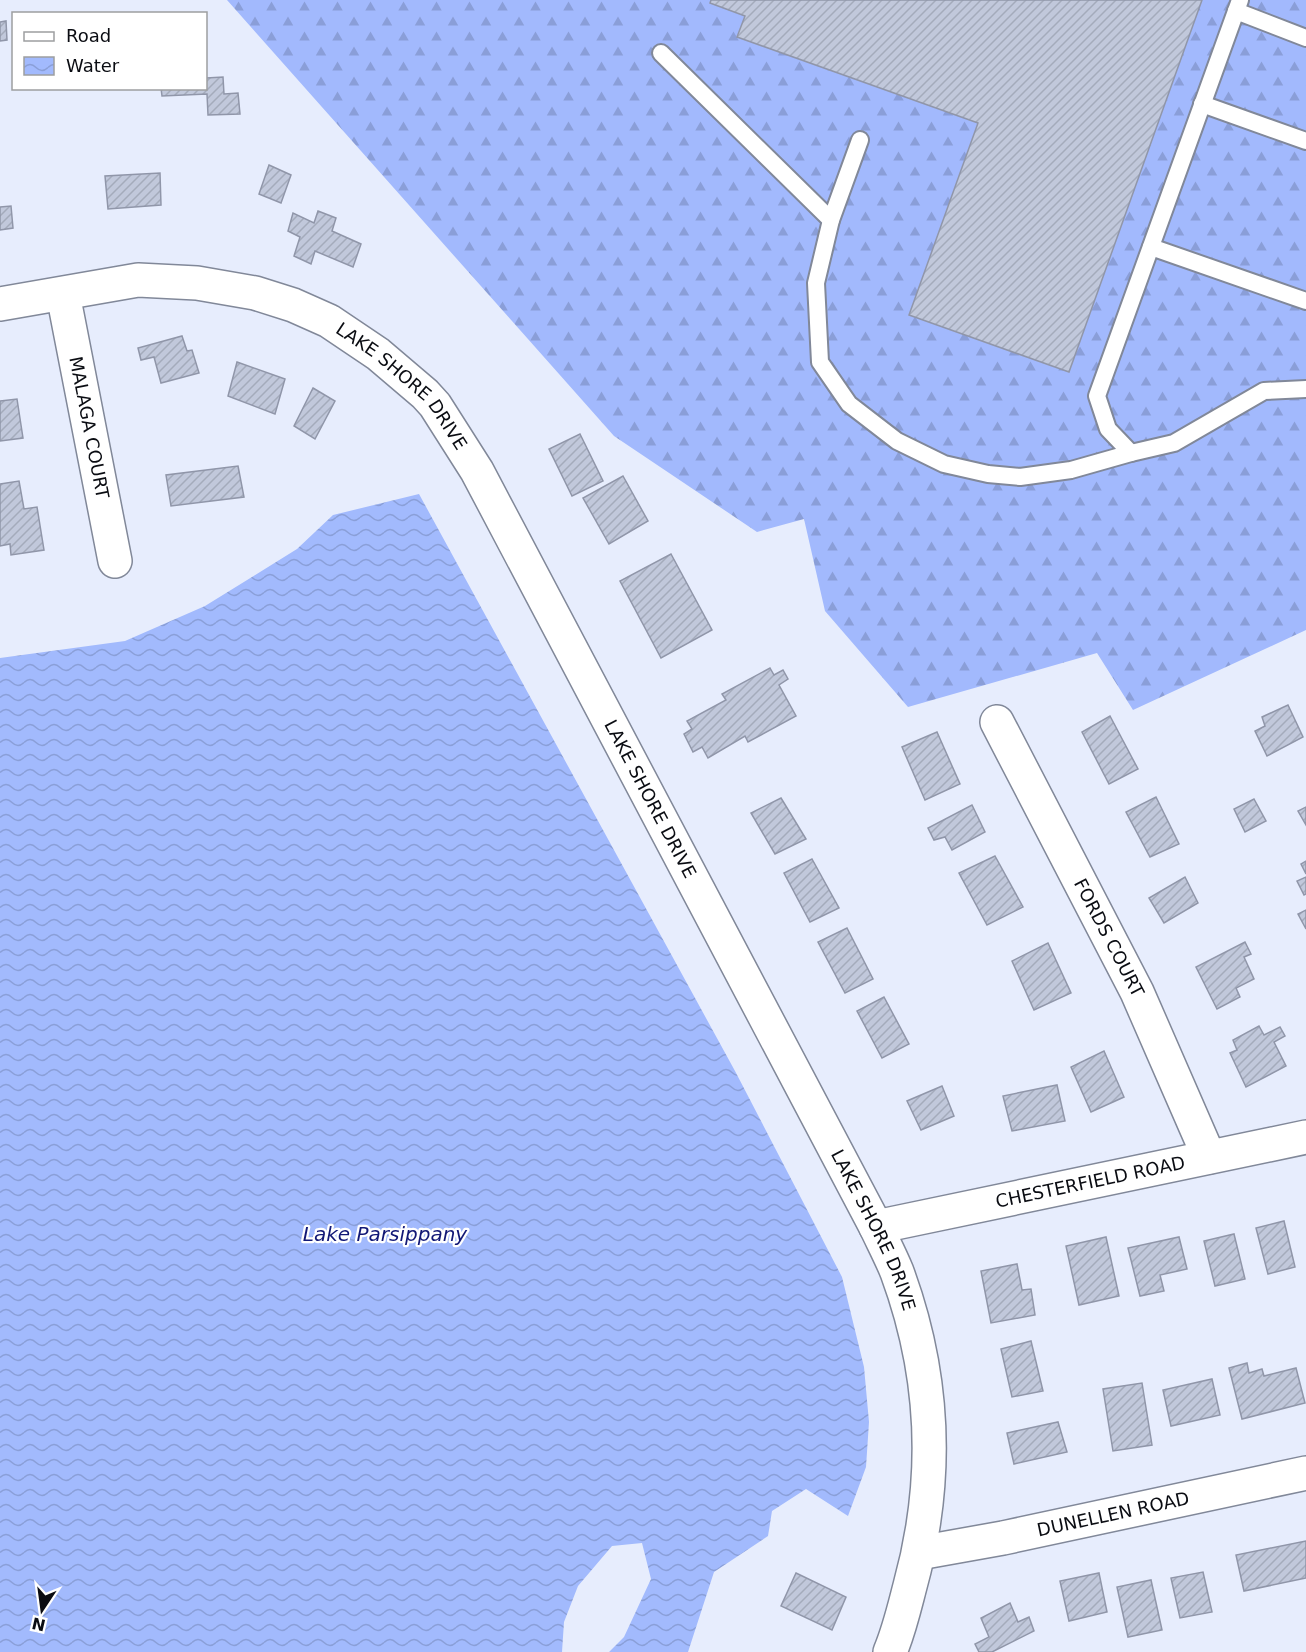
<svg xmlns="http://www.w3.org/2000/svg" width="1306" height="1652" font-family="'DejaVu Sans',sans-serif">
<defs>
<pattern id="forest-firs" width="22" height="20" patternUnits="userSpaceOnUse" patternTransform="scale(1.5)"><rect width="22" height="20" fill="#a2b9fd"/><path d="M5 1l3.5 6h-7zM16 11l3.5 6h-7z" fill="#8a9ed8"/></pattern>
<pattern id="water-waves" width="16" height="10" patternUnits="userSpaceOnUse" patternTransform="scale(1.5)"><rect width="16" height="10" fill="#a2bafd"/><path d="M0 5q4-4 8 0t8 0" fill="none" stroke="#8a9fd8"/></pattern>
<pattern id="building-hatch" width="6" height="6" patternUnits="userSpaceOnUse" patternTransform="scale(1.5)"><rect width="6" height="6" fill="#c1c8db"/><path d="M-1 1l2-2M0 6l6-6M5 7l2-2" fill="none" stroke="#a4abbb"/></pattern>
</defs>
<rect width="100%" height="100%" fill="#e7edfd"/>
<polygon fill="url(#forest-firs)" points="227,0 1306,0 1306,630 1133,710 1097,653 908,707 825,611 804,519 757,532 614,436"/>
<polygon fill="url(#water-waves)" points="419,494 735,1071 842,1277 864,1367 869,1422 866,1467 848,1516 806,1489 772,1511 768,1536 714,1572 688,1652 609,1652 624,1637 651,1579 642,1543 612,1546 578,1586 564,1622 562,1652 0,1652 0,658 125,641 205,606 297,549 333,515"/>
<g fill="url(#building-hatch)" stroke="#9096a9" stroke-width="1.5">
<polygon points="711,0 1202,0 1069,372 909,315 978,123 737,37 745,16 710,3"/>
<polygon points="6,21 7,40 0,41 0,22"/>
<polygon points="206,68 206,78 223,77 224,94 238,93 240,114 208,115 207,94 162,96 161,88 206,88"/>
<polygon points="269,165 291,175 281,203 259,194"/>
<polygon points="160,173 161,205 108,209 105,176"/>
<polygon points="11,206 13,228 0,230 0,207"/>
<polygon points="318,211 336,218 332,231 361,244 353,267 315,251 311,264 294,256 300,237 288,231 293,213 314,223"/>
<polygon points="182,336 187,351 192,350 199,373 161,383 154,357 141,360 138,348"/>
<polygon points="237,362 285,379 275,414 228,396"/>
<polygon points="313,388 335,401 315,439 294,426"/>
<polygon points="17,399 23,438 0,441 0,401"/>
<polygon points="580,434 603,481 572,496 549,449"/>
<polygon points="238,466 244,497 171,506 166,475"/>
<polygon points="623,476 648,521 609,544 583,498"/>
<polygon points="19,481 24,509 37,507 44,550 11,555 10,544 0,546 0,484"/>
<polygon points="671,554 712,630 661,658 620,581"/>
<polygon points="770,668 774,675 783,670 788,679 779,685 796,716 748,742 745,736 708,758 702,747 693,752 684,734 692,729 687,721 726,700 722,694"/>
<polygon points="1288,705 1303,737 1267,756 1255,731 1265,726 1262,717"/>
<polygon points="1110,716 1138,769 1109,784 1082,732"/>
<polygon points="937,732 960,784 925,800 902,747"/>
<polygon points="1156,797 1179,844 1150,857 1126,812"/>
<polygon points="781,798 806,839 775,854 751,813"/>
<polygon points="1254,799 1266,821 1245,832 1234,809"/>
<polygon points="972,805 985,832 952,850 945,837 934,840 928,828"/>
<polygon points="1306,807 1306,825 1298,811"/>
<polygon points="995,856 1023,907 987,925 959,873"/>
<polygon points="812,859 839,908 810,922 784,873"/>
<polygon points="1306,861 1306,874 1301,864"/>
<polygon points="1185,877 1198,903 1164,923 1149,898"/>
<polygon points="1306,877 1306,894 1304,895 1297,881"/>
<polygon points="1306,910 1306,929 1298,914"/>
<polygon points="847,928 873,979 845,993 818,942"/>
<polygon points="1245,942 1251,954 1244,957 1254,979 1236,988 1240,997 1217,1009 1196,967"/>
<polygon points="1048,943 1071,993 1034,1010 1012,961"/>
<polygon points="884,997 909,1044 882,1058 857,1011"/>
<polygon points="1259,1026 1264,1035 1280,1027 1285,1036 1274,1042 1286,1066 1246,1087 1230,1053 1237,1050 1233,1040"/>
<polygon points="1104,1051 1124,1097 1091,1112 1071,1067"/>
<polygon points="1057,1085 1065,1121 1012,1131 1003,1096"/>
<polygon points="942,1086 954,1116 921,1130 907,1101"/>
<polygon points="1284,1221 1295,1267 1268,1274 1256,1228"/>
<polygon points="1234,1234 1245,1279 1215,1286 1204,1241"/>
<polygon points="1106,1237 1119,1296 1079,1305 1066,1246"/>
<polygon points="1179,1237 1187,1269 1160,1275 1164,1291 1140,1296 1128,1248"/>
<polygon points="1017,1264 1022,1290 1031,1289 1035,1315 991,1323 981,1271"/>
<polygon points="1031,1341 1043,1391 1012,1397 1001,1349"/>
<polygon points="1247,1363 1249,1373 1262,1369 1264,1376 1296,1368 1305,1403 1242,1419 1229,1368"/>
<polygon points="1212,1379 1220,1415 1171,1426 1163,1390"/>
<polygon points="1142,1383 1152,1445 1113,1451 1103,1389"/>
<polygon points="1058,1422 1067,1452 1014,1464 1007,1433"/>
<polygon points="1306,1541 1306,1578 1244,1591 1236,1555"/>
<polygon points="1203,1572 1212,1612 1180,1618 1171,1578"/>
<polygon points="796,1573 846,1597 832,1630 781,1606"/>
<polygon points="1099,1573 1107,1612 1069,1621 1060,1581"/>
<polygon points="1151,1580 1162,1630 1128,1637 1117,1587"/>
<polygon points="1010,1603 1018,1622 1029,1617 1034,1631 992,1652 979,1652 975,1644 989,1637 981,1618"/>
</g>
<g fill="none" stroke-linecap="round" stroke-linejoin="round">
<defs>
<g id="service">
<polyline points="1236,11 1306,38"/>
<polyline points="661,53 831,220"/>
<polyline points="1202,104 1306,141"/>
<polyline points="860,140 831,220 816,283 820,362 849,404 897,441 944,464 988,474 1020,477 1071,470 1131,453 1174,443 1264,391 1306,389"/>
<polyline points="1151,247 1306,301"/>
<polyline points="1131,453 1108,429 1097,396 1240,0"/>
</g>
<g id="minor">
<path id="s1" d="M63,294L115,561"/>
<path id="s2" d="M997,722L1137,992L1209,1157"/>
<path id="s3" d="M876,1227L1306,1137"/>
<path id="s4" d="M919,1553L1003,1538L1306,1473"/>
</g>
<g id="tertiary">
<path id="s5" d="M0,304L138,280L197,283L255,293L293,305L329,321L378,354L425,394L435,405L477,471L876,1227C883,1242 891,1257 897,1272C935,1375 939,1481 910,1586C904,1609 899,1631 890,1652"/>
</g>
</defs>
<use href="#service" stroke="#818899" stroke-width="20"/>
<use href="#minor" stroke="#818899" stroke-width="36"/>
<use href="#tertiary" stroke="#818899" stroke-width="36"/>
<use href="#service" stroke="#fff" stroke-width="16"/>
<use href="#minor" stroke="#fff" stroke-width="33"/>
<use href="#tertiary" stroke="#fff" stroke-width="33"/>
</g>
<g text-anchor="middle" stroke-width="4.5" stroke-linejoin="round" paint-order="stroke">
<g font-size="18" fill="#0a0c12" stroke="#fff">
<text dy="6" stroke="none"><textPath href="#s5" startOffset="436">LAKE SHORE DRIVE</textPath></text>
<text dy="6" stroke="none"><textPath href="#s1" startOffset="136">MALAGA COURT</textPath></text>
<text dy="6" stroke="none"><textPath href="#s5" startOffset="922">LAKE SHORE DRIVE</textPath></text>
<text dy="6" stroke="none"><textPath href="#s2" startOffset="243">FORDS COURT</textPath></text>
<text dy="6" stroke="none"><textPath href="#s3" startOffset="219">CHESTERFIELD ROAD</textPath></text>
<text dy="6" stroke="none"><textPath href="#s5" startOffset="1408">LAKE SHORE DRIVE</textPath></text>
<text dy="6" stroke="none"><textPath href="#s4" startOffset="198">DUNELLEN ROAD</textPath></text>
</g>
<g font-size="20" font-style="italic" fill="#121876" stroke="#fff">
<text x="385" y="1241">Lake Parsippany</text>
</g>
</g>
<rect x="12" y="12" width="195" height="78" fill="#ffffff" stroke="#9d9ea0" stroke-width="1.5"/>
<rect x="24" y="32" width="30" height="9" fill="#ffffff" stroke="#9d9ea0" stroke-width="1.5"/>
<text x="66" y="42" font-size="18" fill="#0a0c12">Road</text>
<rect x="24" y="57" width="30" height="18" fill="url(#water-waves)" stroke="#9d9ea0" stroke-width="1.5"/>
<text x="66" y="72" font-size="18" fill="#0a0c12">Water</text>
<g transform="translate(42 1610) rotate(193)" stroke="#ffffff" stroke-width="4.5" paint-order="stroke">
<path d="M0-4.5L10 22L0 15L-10 22Z" fill="#0a0c12"/>
<text y="-9" font-size="16" font-weight="bold" text-anchor="middle" fill="#0a0c12">N</text>
</g>
</svg>
